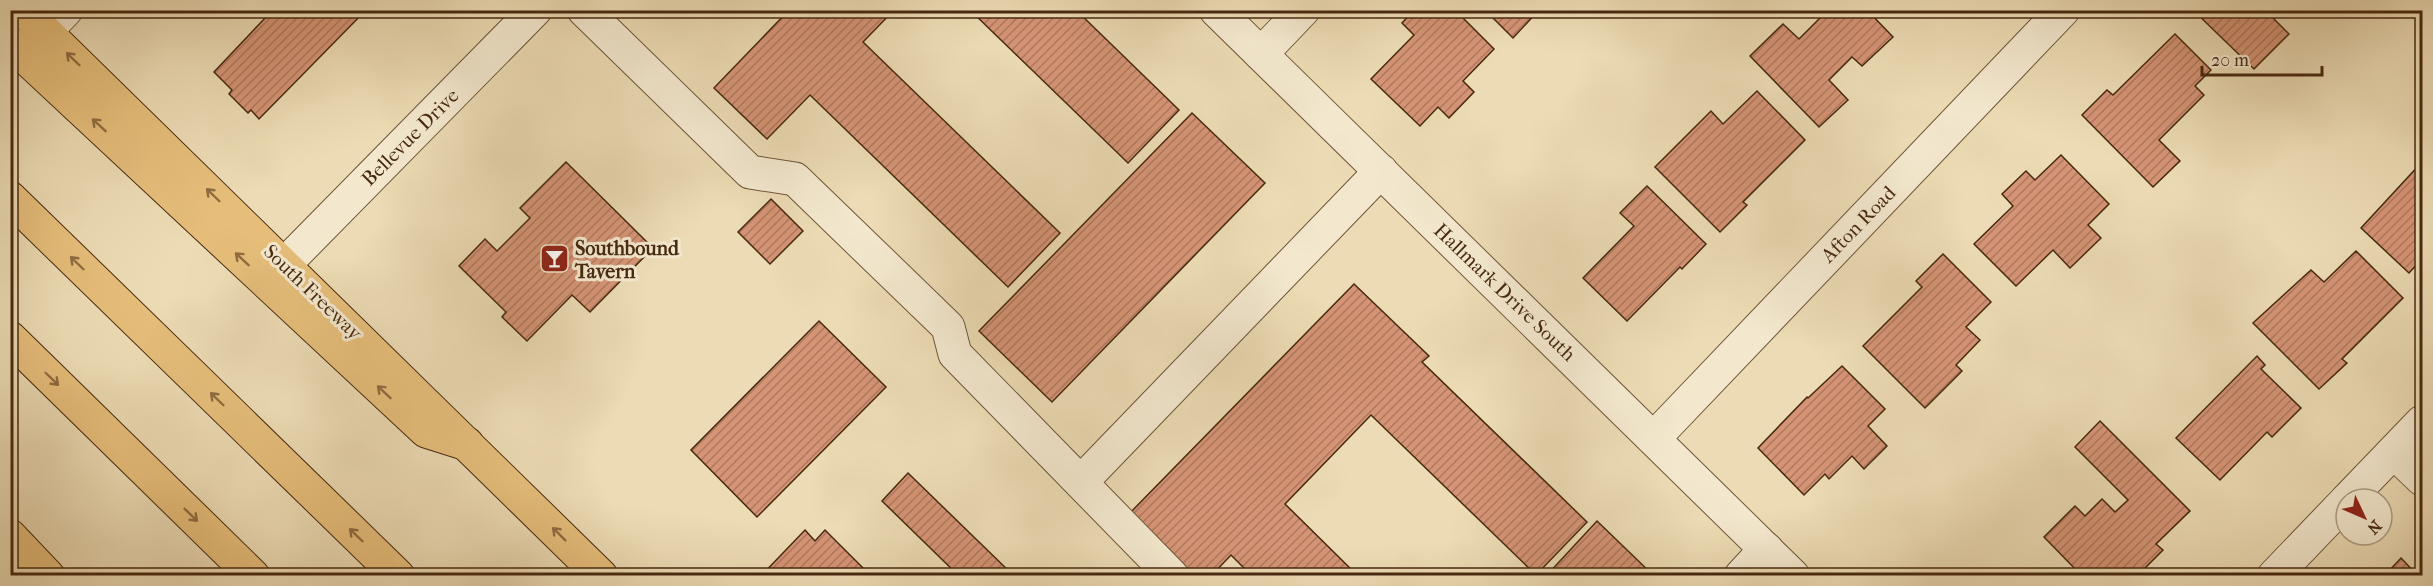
<svg xmlns="http://www.w3.org/2000/svg" width="2433" height="586" font-family="'IM FELL French Canon',serif">
<defs>
<pattern id="building-hatch" width="6" height="6" patternUnits="userSpaceOnUse" patternTransform="scale(1.5)"><rect width="6" height="6" fill="#d59475"/><path d="M-1 1l2-2M0 6l6-6M5 7l2-2" fill="none" stroke="#af795f"/></pattern>
</defs>
<rect width="100%" height="100%" fill="#ecdbb4"/>
<filter id="stains"><feTurbulence type="fractalNoise" baseFrequency=".00333" numOctaves="4"/><feColorMatrix values="0 0 0 0 .2 0 0 0 0 .09 0 0 0 0 .02 0 0 0 .5 -.17"/></filter>
<radialGradient id="worn" r=".72"><stop offset=".6" stop-color="#630" stop-opacity="0"/><stop offset="1" stop-color="#630" stop-opacity=".3"/></radialGradient>
<g fill="url(#building-hatch)" stroke="#472910" stroke-width="1.5">
<polygon points="259,10 366,10 259,119 251,110 248,113 229,94 232,90 214,72 266,17"/>
<polygon points="789,10 894,10 863,42 1060,233 1008,287 810,95 767,139 714,88"/>
<polygon points="970,10 1076,10 1179,110 1128,163"/>
<polygon points="1414,10 1455,10 1494,49 1463,81 1474,92 1449,118 1438,107 1420,126 1371,79 1414,35 1402,23"/>
<polygon points="1485,10 1539,10 1513,38"/>
<polygon points="1828,10 1867,10 1893,37 1862,66 1852,57 1829,80 1848,100 1819,127 1750,56 1783,24 1799,39"/>
<polygon points="2282,10 2274,19 2289,34 2254,69 2194,11"/>
<polygon points="2175,34 2211,70 2195,86 2204,95 2159,140 2180,161 2153,187 2082,115 2107,90 2113,95"/>
<polygon points="1757,91 1805,140 1743,202 1747,205 1720,232 1655,167 1711,111 1723,124"/>
<polygon points="1192,113 1265,183 1052,402 979,331"/>
<polygon points="2061,155 2109,204 2088,225 2101,238 2070,268 2053,250 2016,286 1974,244 2013,206 2002,194 2026,171 2035,180"/>
<polygon points="566,162 653,248 590,312 572,295 527,341 502,317 506,312 459,266 485,239 497,251 530,218 520,208"/>
<polygon points="2422,162 2422,259 2409,273 2361,228"/>
<polygon points="1647,186 1706,244 1682,269 1680,267 1627,321 1583,278 1634,226 1620,213"/>
<polygon points="771,199 803,231 770,264 738,232"/>
<polygon points="2356,251 2403,298 2342,359 2347,363 2319,389 2253,323 2311,270 2324,282"/>
<polygon points="1943,254 1991,302 1966,327 1980,340 1956,365 1962,371 1925,408 1863,346 1922,287 1916,281"/>
<polygon points="1354,284 1429,356 1422,362 1587,522 1536,575 1371,415 1285,504 1358,576 1252,576 1231,555 1211,576 1188,576 1127,516"/>
<polygon points="819,321 886,387 757,517 691,450"/>
<polygon points="2257,356 2265,365 2261,369 2301,408 2272,437 2267,432 2220,480 2176,438"/>
<polygon points="1842,366 1885,409 1868,426 1887,446 1864,469 1852,456 1829,479 1825,474 1804,495 1758,448 1807,397 1808,398"/>
<polygon points="2100,421 2190,511 2156,544 2163,550 2137,576 2082,576 2044,537 2075,506 2085,516 2102,499 2115,512 2128,500 2075,447"/>
<polygon points="908,473 1014,576 959,576 882,501"/>
<polygon points="1597,521 1653,575 1653,576 1546,576"/>
<polygon points="805,530 815,541 825,530 871,576 761,576"/>
<polygon points="2401,558 2418,576 2384,576"/>
</g>
<g fill="none" stroke-linecap="round" stroke-linejoin="round">
<defs>
<g id="minor">
<polyline points="584,10 750,172 795,179 948,327 955,354 1172,576"/>
<polyline points="1216,10 1793,576"/>
<polyline points="45,32 66,10"/>
<polyline points="1261,54 1303,10"/>
<polyline points="285,264 535,10"/>
<polyline points="1654,438 2063,10"/>
<polyline points="2394,452 2422,479"/>
<polyline points="1081,482 1381,171"/>
<polyline points="2348,499 2422,422"/>
<polyline points="1741,576 1766,549"/>
<polyline points="2274,576 2346,501"/>
</g>
<polyline id="major" points="23,10 601,576"/>
<g id="highway">
<polyline points="10,43 426,431 467,444"/>
<polyline points="10,198 398,576"/>
<polyline points="10,338 253,576"/>
<polyline points="10,536 48,576"/>
</g>
</defs>
<use href="#minor" stroke="#705639" stroke-width="35"/>
<use href="#major" stroke="#472910" stroke-width="35"/>
<use href="#highway" stroke="#472910" stroke-width="35"/>
<use href="#minor" stroke="#f3e8ce" stroke-width="33"/>
<use href="#major" stroke="#e6be7a" stroke-width="33"/>
<use href="#highway" stroke="#e6be7a" stroke-width="33"/>
</g>
<defs><path id="oneway-shaft" d="M-6 0H5M1.5-3L5.5 0L1.5 3" fill="none" stroke-width="1.6" stroke-linecap="round" stroke-linejoin="round" transform="scale(1.5)"/></defs>
<g stroke="#8f6c40">
<use href="#oneway-shaft" transform="translate(73 59) rotate(-136)"/>
<use href="#oneway-shaft" transform="translate(99 125) rotate(-137)"/>
<use href="#oneway-shaft" transform="translate(213 195) rotate(-136)"/>
<use href="#oneway-shaft" transform="translate(242 259) rotate(-137)"/>
<use href="#oneway-shaft" transform="translate(77 263) rotate(-136)"/>
<use href="#oneway-shaft" transform="translate(52 379) rotate(44)"/>
<use href="#oneway-shaft" transform="translate(384 392) rotate(-137)"/>
<use href="#oneway-shaft" transform="translate(217 399) rotate(-136)"/>
<use href="#oneway-shaft" transform="translate(191 515) rotate(44)"/>
<use href="#oneway-shaft" transform="translate(559 534) rotate(-135)"/>
<use href="#oneway-shaft" transform="translate(356 535) rotate(-136)"/>
</g>
<defs>
<symbol id="bar-square" viewBox="-11 -11 22 22"><rect x="-9" y="-9" width="18" height="18" rx="4" fill="#8f2418" stroke="#f3e8ce"/><path d="M-6-5H6L.8 .8V4.5H3.5V6h-7V4.5H-.8V.8Z" fill="#fff"/></symbol>
</defs>
<g fill-rule="evenodd">
<use href="#bar-square" x="538" y="242" width="33" height="33"/>
</g>
<g text-anchor="middle" stroke-width="6" stroke-linejoin="round" paint-order="stroke">
<g font-size="20" fill="#472910" stroke="#f3e8ce">
<text transform="translate(410 137) rotate(-45)" y="7">Bellevue Drive</text>
<text transform="translate(1858 224) rotate(-46)" y="7">Afton Road</text>
<text transform="translate(313 292) rotate(44)" y="7">South Freeway</text>
<text transform="translate(1505 292) rotate(44)" y="7">Hallmark Drive South</text>
</g>
<g font-size="20" font-weight="bold" fill="#472910" stroke="#f3e8ce" text-anchor="start">
<text x="575" y="255">Southbound<tspan x="575" dy="23">Tavern</tspan></text>
</g>
</g>
<rect width="2433" height="586" fill="none" stroke="#ecdbb4" stroke-width="36"/>
<rect x="12" y="12" width="2409" height="562" fill="none" stroke="#472910" stroke-width="3"/>
<rect x="18" y="18" width="2397" height="550" fill="none" stroke="#472910" stroke-width="1.5"/>
<g transform="translate(2364 517) rotate(134)"><circle r="28" fill="#f3e8ce" stroke="#ae9c82" stroke-width="1.5"/>
<path d="M0-4.5L10 22L0 15L-10 22Z" fill="#8f2418"/>
<text y="-9" font-size="16" font-weight="bold" text-anchor="middle" fill="#472910">N</text>
</g>
<path d="M2202 66v9h120v-9" fill="none" stroke="#472910" stroke-width="3"/>
<text x="2211" y="66" font-size="18" fill="#472910" stroke="#f3e8ce" stroke-width="4.5" paint-order="stroke">20 m</text>
<rect width="100%" height="100%" filter="url(#stains)"/>
<rect width="100%" height="100%" fill="url(#worn)"/>
</svg>
